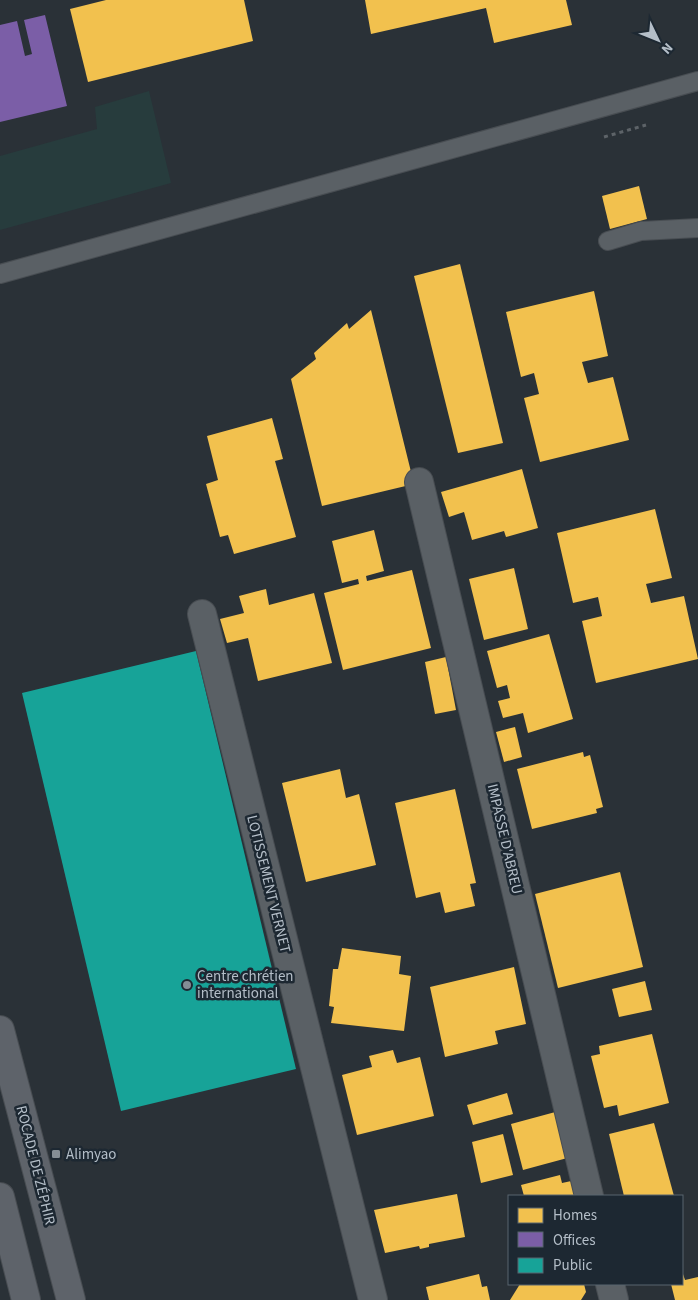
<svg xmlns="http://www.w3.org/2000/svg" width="698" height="1300" font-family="'Source Sans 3',sans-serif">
<rect width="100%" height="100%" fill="#2a3137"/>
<polygon fill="#273c3d" points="149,91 171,183 0,230 0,156 97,129 95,107"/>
<g fill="#f2c14e">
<polygon points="106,0 244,0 253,41 88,82 70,9"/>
<polygon points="365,0 566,0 572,25 494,43 486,8 371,34"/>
<polygon points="639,186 647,219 610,229 602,196"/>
<polygon points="460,264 503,443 458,453 414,276"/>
<polygon points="594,291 608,356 582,362 588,383 613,377 629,440 540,462 524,398 539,394 534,373 521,377 506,312"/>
<polygon points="371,310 414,484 322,506 291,379 316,359 314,353 347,323 349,329"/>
<polygon points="272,418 283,459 275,461 296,537 234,554 228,535 220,537 206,484 218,480 207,436"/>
<polygon points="522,469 538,528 506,537 504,531 472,540 464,512 449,517 441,492"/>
<polygon points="655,509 672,578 646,584 651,603 684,596 698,659 596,683 582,621 602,616 598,597 573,603 557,533"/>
<polygon points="374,530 384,571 366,576 367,581 412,570 431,648 343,670 324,593 359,584 358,579 342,583 332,541"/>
<polygon points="514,568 528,629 484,640 469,579"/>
<polygon points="266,589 269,605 314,593 332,663 258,681 248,638 227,643 220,619 244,613 239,596"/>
<polygon points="549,634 573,719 528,733 523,713 503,718 498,701 510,698 507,685 497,688 487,651"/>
<polygon points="446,657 456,710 435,714 425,662"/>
<polygon points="515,727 522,757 504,762 496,732"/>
<polygon points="583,752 584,757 590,755 603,807 596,809 597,813 532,829 517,769"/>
<polygon points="340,769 346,798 359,794 376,865 306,882 282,783"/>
<polygon points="455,789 476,883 470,884 475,906 445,913 440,892 416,898 395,803"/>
<polygon points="620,872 643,967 558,988 535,894"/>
<polygon points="342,948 401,956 399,974 411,976 404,1031 331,1023 334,1007 329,1006 333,969 338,969"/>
<polygon points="514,967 526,1024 495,1031 498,1044 445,1057 430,987"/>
<polygon points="645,981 652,1010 619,1017 612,989"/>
<polygon points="652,1034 669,1103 619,1116 617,1105 604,1108 591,1056 600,1054 599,1046"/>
<polygon points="393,1050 397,1063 420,1057 434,1116 357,1135 342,1075 372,1067 369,1056"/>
<polygon points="507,1093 513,1114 473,1125 467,1105"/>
<polygon points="559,1111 571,1157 523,1170 511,1124"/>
<polygon points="654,1123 674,1196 624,1196 609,1134"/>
<polygon points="503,1134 513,1175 481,1183 472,1142"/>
<polygon points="560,1175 562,1183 576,1180 580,1196 524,1196 521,1185"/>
<polygon points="457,1194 465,1237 429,1244 429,1247 420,1249 419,1246 385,1253 374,1210"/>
<polygon points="682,1271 685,1280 698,1277 698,1300 675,1300 671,1284 682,1284"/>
<polygon points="479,1274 482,1287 487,1286 490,1300 429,1300 426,1287"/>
<polygon points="520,1284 584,1284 586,1292 581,1300 510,1300"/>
</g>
<polygon fill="#7b5ea7" points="45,15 67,106 0,122 0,25 17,21 25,56 32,54 24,20"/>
<polygon fill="#17a398" points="196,651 296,1069 121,1111 22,693"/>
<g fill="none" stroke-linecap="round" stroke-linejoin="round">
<defs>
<g id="service">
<polyline points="608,241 641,231 698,228"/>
<polyline points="0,274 698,81"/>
</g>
<g id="minor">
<polyline points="419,482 589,1196"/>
<polyline points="202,614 373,1300"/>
<polyline points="610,1284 614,1300"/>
</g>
<g id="secondary">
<polyline points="0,1030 71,1300"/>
<polyline points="0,1197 26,1300"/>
</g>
</defs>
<use href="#service" stroke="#484d52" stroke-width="20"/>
<use href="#minor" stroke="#484d52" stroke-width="30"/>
<use href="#secondary" stroke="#484d52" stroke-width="30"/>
<polyline stroke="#5d6368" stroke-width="3" stroke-dasharray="4 4" stroke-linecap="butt" points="604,137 646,125"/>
<use href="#service" stroke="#5a6065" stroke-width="18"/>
<use href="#minor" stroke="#5a6065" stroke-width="28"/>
<use href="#secondary" stroke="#5e636a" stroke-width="28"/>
</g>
<g fill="#848d95" stroke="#1d2832" stroke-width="2">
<circle cx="187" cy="985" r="5"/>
<rect x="51" y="1149" width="10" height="10" rx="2.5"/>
</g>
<g text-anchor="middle" stroke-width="5" stroke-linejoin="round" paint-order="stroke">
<g font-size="15" fill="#b4bec8" stroke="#1d2832">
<text transform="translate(505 839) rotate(77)" y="5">IMPASSE D'ABREU</text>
<text transform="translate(269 884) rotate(76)" y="5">LOTISSEMENT VERNET</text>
<text transform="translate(36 1165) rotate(76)" y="5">ROCADE DE ZÉPHIR</text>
</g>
<g font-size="15" fill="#b4bec8" stroke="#1d2832" text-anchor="start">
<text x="197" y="981">Centre chrétien<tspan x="197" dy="17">international</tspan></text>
<text x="66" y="1159">Alimyao</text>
</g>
</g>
<rect x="508" y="1195" width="175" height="90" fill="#1d2832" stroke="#59646e"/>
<rect x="518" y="1208" width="25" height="15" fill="#f2c14e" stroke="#59646e"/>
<text x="553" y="1220" font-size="15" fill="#b4bec8">Homes</text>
<rect x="518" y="1232" width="25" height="15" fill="#7b5ea7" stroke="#59646e"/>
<text x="553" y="1245" font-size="15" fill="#b4bec8">Offices</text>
<rect x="518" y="1258" width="25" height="15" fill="#17a398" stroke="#59646e"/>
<text x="553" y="1270" font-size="15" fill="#b4bec8">Public</text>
<g transform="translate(658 40) rotate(133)" stroke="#1d2832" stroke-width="4" paint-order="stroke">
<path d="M0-4L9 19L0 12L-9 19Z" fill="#b4bec8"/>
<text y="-8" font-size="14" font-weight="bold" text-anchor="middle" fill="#b4bec8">N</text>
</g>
</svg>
